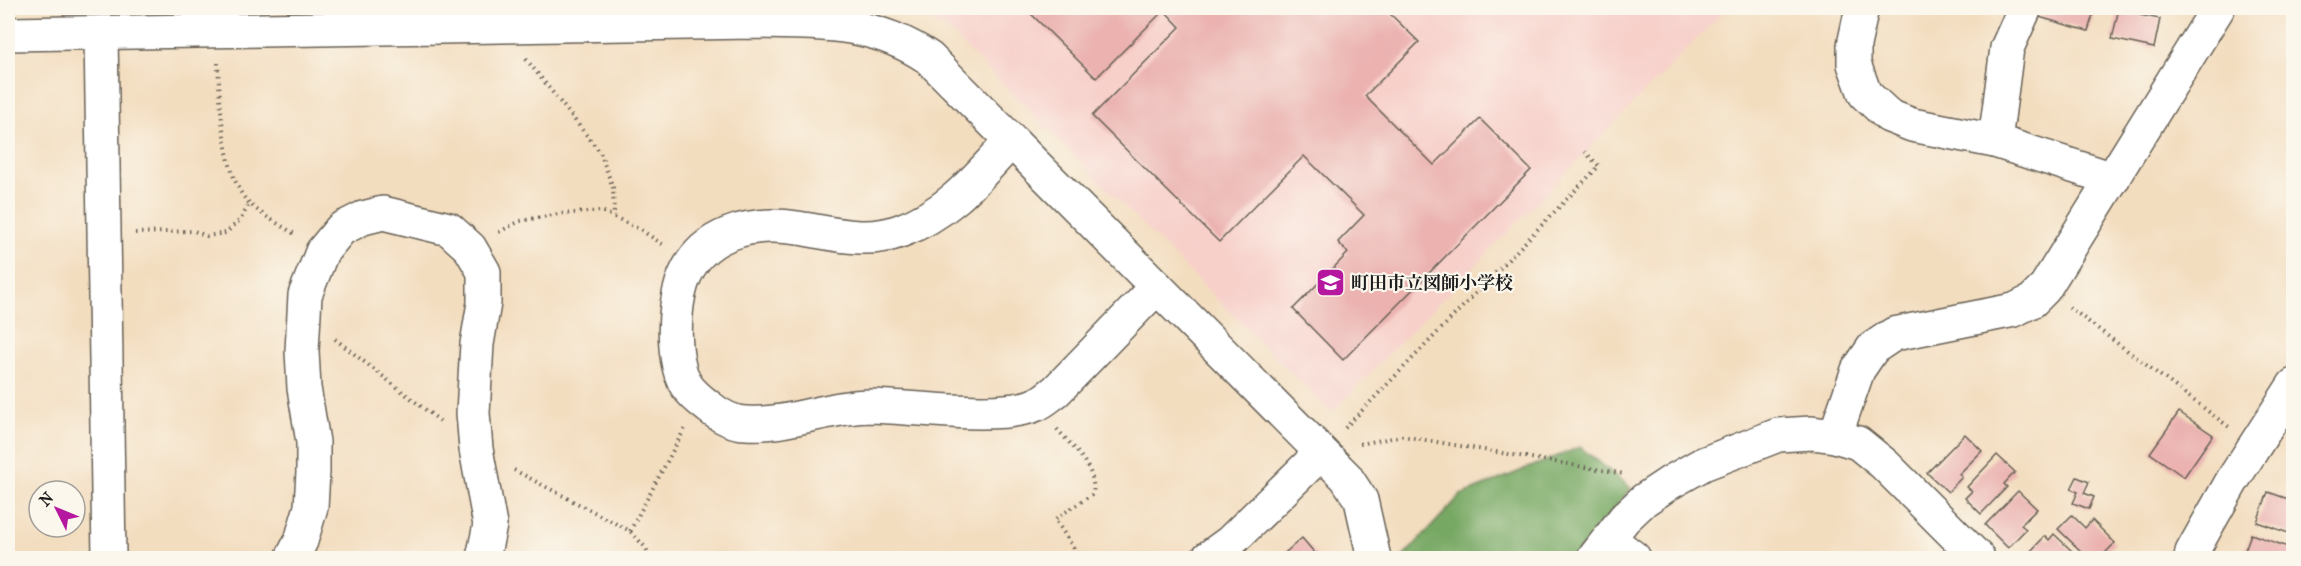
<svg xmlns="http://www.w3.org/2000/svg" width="2301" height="566" font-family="'IM FELL French Canon','Noto Serif JP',serif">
<rect width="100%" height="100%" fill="#fbf7ec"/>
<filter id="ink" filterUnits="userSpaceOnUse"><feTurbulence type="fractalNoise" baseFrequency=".0167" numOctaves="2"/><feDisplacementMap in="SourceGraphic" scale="12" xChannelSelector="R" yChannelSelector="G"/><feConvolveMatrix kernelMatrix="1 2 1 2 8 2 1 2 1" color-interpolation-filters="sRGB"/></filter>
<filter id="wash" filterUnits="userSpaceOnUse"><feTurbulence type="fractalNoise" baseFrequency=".008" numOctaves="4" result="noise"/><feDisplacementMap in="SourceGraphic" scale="24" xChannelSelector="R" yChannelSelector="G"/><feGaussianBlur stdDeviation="1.35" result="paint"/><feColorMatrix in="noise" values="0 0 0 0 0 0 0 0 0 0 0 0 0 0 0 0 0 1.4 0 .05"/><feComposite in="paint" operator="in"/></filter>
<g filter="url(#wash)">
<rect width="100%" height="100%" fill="#f3ddbf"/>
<polygon fill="#f7d0ca" points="903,8 1727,8 1331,413 947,29"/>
<polygon fill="#77a863" stroke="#4a6240" stroke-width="1.5" points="1580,447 1631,488 1573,558 1402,558 1461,495"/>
<g id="blocks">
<g fill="#ebb2b0">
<polygon points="1025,8 1384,8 1419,42 1365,96 1434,165 1480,119 1531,170 1343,360 1293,309 1348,253 1338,242 1364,215 1304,156 1219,242 1092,116 1180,27 1164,10 1096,78"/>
<polygon points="2042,8 2095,8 2088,31 2039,17"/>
<polygon points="2119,8 2140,8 2139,15 2160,19 2154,48 2112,39"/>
<polygon points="2179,412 2213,435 2184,477 2150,453"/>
<polygon points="1965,434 1982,451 1959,474 1962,477 1948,492 1927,473"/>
<polygon points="1997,455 2015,472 2004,484 2007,487 1981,514 1965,498 1972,491 1967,487"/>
<polygon points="2077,477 2089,482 2084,493 2094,497 2089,509 2073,503 2078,492 2071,489"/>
<polygon points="2018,491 2037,509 2021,525 2026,529 2008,548 1985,525"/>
<polygon points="2268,492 2294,501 2294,535 2257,522"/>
<polygon points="2072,515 2085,528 2092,520 2115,543 2100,558 2088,558 2058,529"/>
<polygon points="2054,534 2072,551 2065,558 2037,558 2030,552 2045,536 2049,540"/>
<polygon points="2251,534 2294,549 2294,558 2242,558"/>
<polygon points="1302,538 1319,558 1279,558"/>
</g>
</g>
</g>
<g filter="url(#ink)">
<use href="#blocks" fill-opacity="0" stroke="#676055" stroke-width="1.5"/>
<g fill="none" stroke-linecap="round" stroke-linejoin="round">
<defs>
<g id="minor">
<polyline points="1862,8 1854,45 1854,64 1865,94 1889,116 1912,125 1995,141 2113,179"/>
<polyline points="101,33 109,558"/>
<path d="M8,34L753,22C818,23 873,20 929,58L1346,477L1361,500L1374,558"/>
<path d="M1011,141C977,178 949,213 900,231C865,244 833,233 798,228C750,221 699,233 682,283C673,311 672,360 686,385C692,394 701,401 709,407C719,415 733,423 746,423C788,426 828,406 871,406C911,407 1004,420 1037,404C1044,401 1050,395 1056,391L1157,287"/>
<polyline points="1995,141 2007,48 2025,8"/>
<polyline points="1835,436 1858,370 1873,348 1894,334 2014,310 2032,301 2044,289 2218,8"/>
<polyline points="1609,539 1634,558"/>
<polyline points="292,558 301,541 311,507 313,472 313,442 304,388 302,351 305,295 322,252 341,229 363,218 383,213 449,229 470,248 484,272 484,303 477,344 473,413 476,449 490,525 483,558"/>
<polyline points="1208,558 1230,542 1321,453"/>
<polyline points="1594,558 1624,519 1644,500 1671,482 1703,464 1778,435 1812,433 1835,436 1858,443 1884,464 1978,558"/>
<polyline points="2191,558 2192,552 2232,481 2294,385"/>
</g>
</defs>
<use href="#minor" stroke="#676055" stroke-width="36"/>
<g stroke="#676055" stroke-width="4" stroke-dasharray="1.5 4.5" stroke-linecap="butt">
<polyline points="526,59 600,152 613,188 614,217"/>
<path d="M218,63C220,99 222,178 250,204C263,216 281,225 296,235"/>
<polyline points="499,232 520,221 559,214 602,211 641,230 665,246"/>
<polyline points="135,233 194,231 207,236 226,233 241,219 249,204"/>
<polyline points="2069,307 2229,427"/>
<polyline points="335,339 440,421"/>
<polyline points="1345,428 1599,166 1585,152"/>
<path d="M1057,429C1073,448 1097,467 1093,494L1055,519L1080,558"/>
<polyline points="1360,444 1402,436 1625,474"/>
<polyline points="514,470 630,531 646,548 650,558"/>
<polyline points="630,531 685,428"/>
</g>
<use href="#minor" stroke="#fff" stroke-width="33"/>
</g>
</g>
<defs>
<symbol id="school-square" viewBox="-11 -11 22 22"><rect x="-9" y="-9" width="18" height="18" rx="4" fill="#b5179e" stroke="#fbf7ec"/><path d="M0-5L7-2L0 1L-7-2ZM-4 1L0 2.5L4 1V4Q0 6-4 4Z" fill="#fff"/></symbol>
</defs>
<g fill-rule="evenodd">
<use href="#school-square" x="1314" y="266" width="33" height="33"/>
</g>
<g text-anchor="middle" stroke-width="4.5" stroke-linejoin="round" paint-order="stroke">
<g font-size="18" font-weight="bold" fill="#1c1c1c" stroke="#fbf7ec" text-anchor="start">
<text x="1351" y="289">町田市立図師小学校</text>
</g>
</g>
<rect width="2301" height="566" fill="none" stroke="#fbf7ec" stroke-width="30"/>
<g transform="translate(57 509) rotate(313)"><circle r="28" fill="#fbf7ec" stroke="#a29f99" stroke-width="1.5"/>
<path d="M0-4.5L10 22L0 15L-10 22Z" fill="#b5179e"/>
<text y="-9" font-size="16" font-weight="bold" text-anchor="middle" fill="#1c1c1c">N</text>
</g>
</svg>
